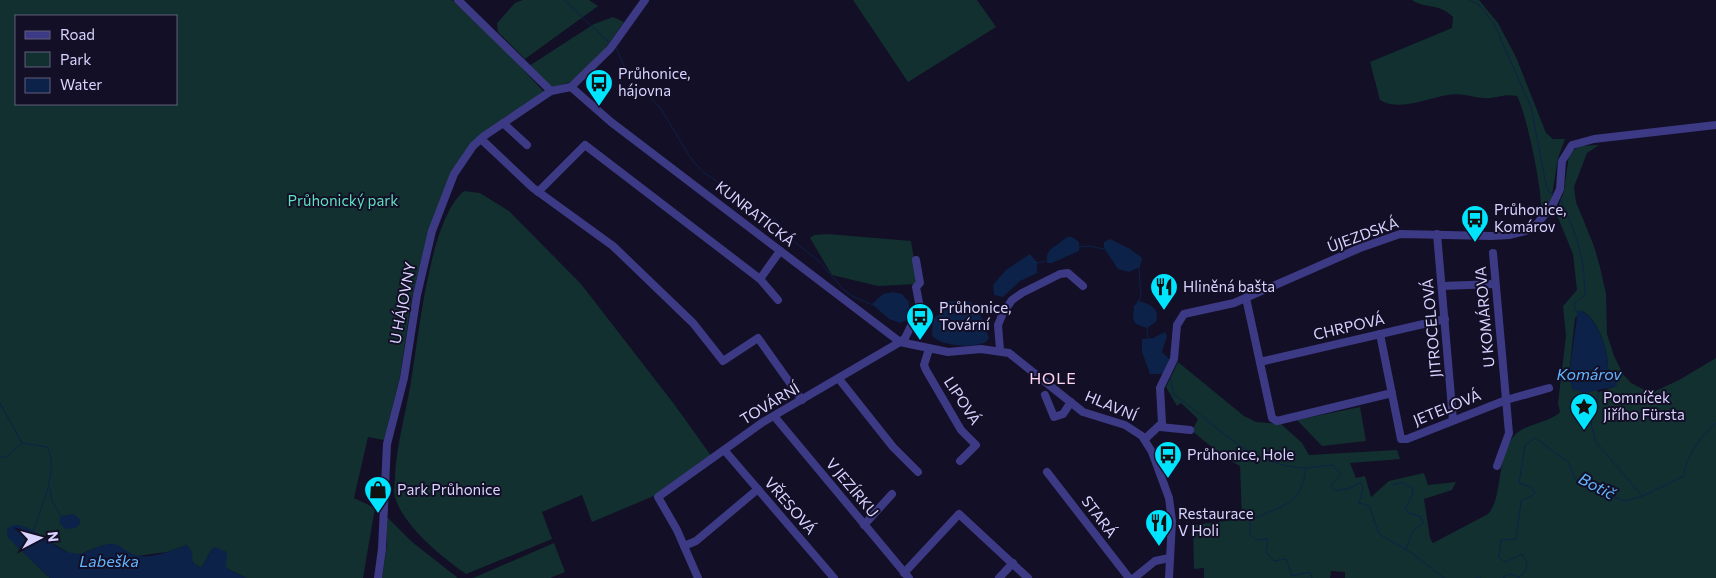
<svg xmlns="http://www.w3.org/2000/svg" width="1716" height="578" font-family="Commissioner,sans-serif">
<rect width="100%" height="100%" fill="#130f26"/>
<g fill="#12302f" fill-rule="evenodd">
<path d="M0,0H452L494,38L544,92L502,119L471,143L429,229L412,297L400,376L384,440L368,437L354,498L375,508L363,578H246L226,568L212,549L201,568L193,563L187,545L167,552L137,556L103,545L78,555L69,553L25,527L26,555L50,578H0ZM16,16H176V104H16Z"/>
<polygon points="523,0 589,0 598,6 525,59 498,32 497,23 515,3"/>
<polygon points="853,0 977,0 996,27 908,82"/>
<path d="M1412,0H1479L1498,23L1516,57L1546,133L1553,139H1565L1558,158L1551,202L1537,216C1539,212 1541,210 1541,205C1541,185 1526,112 1517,96C1506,94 1500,97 1490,98C1479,100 1464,92 1448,95C1427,98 1400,112 1380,100L1370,62L1452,28L1453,17C1438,2 1427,10 1412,0Z"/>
<polygon points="613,17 624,22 602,53 571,82 550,88 529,66 594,24"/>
<path d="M1599,145L1587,153L1574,187L1576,202L1594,246L1600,267L1606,294L1607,334L1614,356L1623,374L1631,383L1651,393L1679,380L1716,358V578H1345V572L1331,571L1330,578H1204V568L1194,569L1193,525L1242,519L1240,466L1224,457L1192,431L1198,419L1181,403L1177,406L1166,387L1178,362L1244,416L1256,422L1281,424L1302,443L1309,455L1397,450L1400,459L1350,463L1356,478L1365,476L1371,497L1389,481L1424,473L1428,485L1456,482L1452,490L1424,499L1430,538L1433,543L1488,514C1503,498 1496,459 1513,437C1524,423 1548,424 1560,412L1558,403L1566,336L1563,306L1577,290L1573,254L1556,213L1564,191L1569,154L1579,146ZM1582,311C1598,319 1609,351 1608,369L1617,377L1616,386L1599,392L1569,374L1575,318Z"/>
<path d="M464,191L480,193L509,211L581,284L674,404L712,457L656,495L592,522L582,495L542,512L552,539L466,574C442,557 404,527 395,497C393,491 395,482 395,475C397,442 406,413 411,381C419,336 429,220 464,191Z"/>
<polygon points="827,234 911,241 918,284 878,286 832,275 810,238 814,235"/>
<polygon points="1360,407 1366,441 1322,446 1297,420"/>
<polygon points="387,517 412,542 458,578 382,578 387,545"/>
<polygon points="554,543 565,572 550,578 473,578"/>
</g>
<g fill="#0c2248">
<path d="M1067,237H1072L1079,242V251L1052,263H1047C1044,248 1058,246 1067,237Z"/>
<polygon points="1110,239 1130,249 1142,258 1140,267 1129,272 1118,269 1104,248 1104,242"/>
<polygon points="1030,254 1037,262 1037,273 1020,281 1003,297 994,295 993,285 1006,270"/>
<polygon points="893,292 902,294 909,302 909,319 900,323 889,319 872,304 883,294"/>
<path d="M945,301L971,302L982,318L989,338L986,342C972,348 943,347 932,336L933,319L942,312V303Z"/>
<path d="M1139,301C1150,304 1160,308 1156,322L1147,328L1136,324L1133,319L1134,306Z"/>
<path d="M1578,310C1597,315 1609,351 1608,369L1617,377V386L1585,393L1572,389L1569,374Z"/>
<polygon points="1165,332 1167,336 1162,352 1170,360 1166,370 1162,374 1150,374 1142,352 1142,339 1153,338"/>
<polygon points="73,514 79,518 80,523 76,528 65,529 59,522 61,516"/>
<path d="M13,525C35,524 51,548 71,553C86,557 96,544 111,544C121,544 126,552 135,555C150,560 173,550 187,545L192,552L193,563L201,568L212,549L215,547L227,552L226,568L246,578H50L8,538L7,529Z"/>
</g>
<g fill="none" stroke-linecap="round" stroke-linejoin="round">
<g stroke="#0c2248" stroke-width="1">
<polyline points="564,0 611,44"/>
<polyline points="1470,0 1480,6 1494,24 1531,107 1546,185 1549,192 1555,194"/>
<polyline points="616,48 627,72 661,109 692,160 704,173 777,221 798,245 819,261 843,289 852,296 873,305"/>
<path d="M1560,198C1577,237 1584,252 1585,295L1574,304L1577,313"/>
<polyline points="1079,247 1089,246 1104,249"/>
<polyline points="1037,263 1045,261"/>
<polyline points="1137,303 1141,297 1139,267"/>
<polyline points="921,322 932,324"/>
<polyline points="1147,328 1148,338"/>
<path d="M1170,376L1174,395C1218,425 1250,467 1306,468"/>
<polyline points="1599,392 1591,424 1596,442 1641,495"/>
<polyline points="0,403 22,443"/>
<path d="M0,457H6L22,443L47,447C60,470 40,508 33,532"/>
<polyline points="1393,485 1402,482 1413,489 1412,496 1405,509 1409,513 1421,517 1423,523 1413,531 1406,549"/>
<polyline points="50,488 52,501 61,516"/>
<path d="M1312,578L1310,572L1292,576L1286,559L1274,561L1266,552L1268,539L1256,540L1250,534V520C1280,506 1301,507 1306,468L1333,465L1341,474L1331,486L1336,491L1350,488L1361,482L1363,488L1359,503L1369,506L1379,534L1410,552L1444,578"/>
<polyline points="1475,578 1481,578"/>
<path d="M1503,578L1509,574L1519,577L1526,571L1527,563L1522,554L1506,562L1499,558L1501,540L1516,539L1521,501L1535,494L1531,487L1519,483L1525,445L1535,438L1568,462L1575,479L1607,495L1626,501L1645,495L1684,476C1685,457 1701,436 1716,423"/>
</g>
<g stroke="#3d3a85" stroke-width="8">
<polyline points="458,0 551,91"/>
<polyline points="571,87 611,122 900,342 948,352 981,349 1009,353 1083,412 1125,425 1142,436 1152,452 1169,498 1172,521 1169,578"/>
<polyline points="571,87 610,49 645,0"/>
<polyline points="503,123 527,145"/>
<polyline points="481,139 533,188 613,246 693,323 723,361 758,338 802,400"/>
<polyline points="538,192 585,145 760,279 778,300"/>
<polyline points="1437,234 1453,420"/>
<polyline points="1493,253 1509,433 1497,466"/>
<polyline points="760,279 780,251"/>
<polyline points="1442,286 1495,284"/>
<polyline points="1246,298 1272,418 1277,421 1392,393"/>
<polyline points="1380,334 1401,439 1407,439 1506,400 1549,388"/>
<polyline points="929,349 924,365 926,370 961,430 976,445 960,461"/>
<polyline points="1000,350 998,325 1003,313 1012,300 1022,293 1060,274 1068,273 1083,286"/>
<polyline points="1260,362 1445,319"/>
<polyline points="839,379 893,447 918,472"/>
<polyline points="1045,395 1054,417 1063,414 1071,402"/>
<polyline points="774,416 909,578"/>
<polyline points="1160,427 1190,430"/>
<polyline points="1145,439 1162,423 1160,388 1174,359 1177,325 1184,314 1234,303 1360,248 1400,234 1491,236 1510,235 1529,230 1537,224 1553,204 1560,189 1562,161 1572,145 1594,139 1716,125"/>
<polyline points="725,451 834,578"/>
<polyline points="1047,472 1129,578"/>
<polyline points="864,525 892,494"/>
<polyline points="684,546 696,541 758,489"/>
<polyline points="904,573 959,514 1028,578"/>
<polyline points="378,578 382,549 387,444 404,378 417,295 432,231 454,174 473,146 484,136 551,91 571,87"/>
<polyline points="698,578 677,530 658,497 763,422 900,342 905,338 920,308 916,287 920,283 916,260"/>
<polyline points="999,578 1013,563"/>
<polyline points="1134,578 1155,561 1169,558"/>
</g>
</g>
<defs>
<symbol id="bus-pin" viewBox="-11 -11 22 30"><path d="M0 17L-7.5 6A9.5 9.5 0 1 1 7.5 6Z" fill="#00e5ff" stroke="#130f26"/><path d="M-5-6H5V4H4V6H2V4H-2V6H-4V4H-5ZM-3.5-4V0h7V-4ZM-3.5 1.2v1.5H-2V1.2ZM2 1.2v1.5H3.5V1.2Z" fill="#111"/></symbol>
<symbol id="restaurant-pin" viewBox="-11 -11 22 30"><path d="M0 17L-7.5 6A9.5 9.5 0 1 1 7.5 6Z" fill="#00e5ff" stroke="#130f26"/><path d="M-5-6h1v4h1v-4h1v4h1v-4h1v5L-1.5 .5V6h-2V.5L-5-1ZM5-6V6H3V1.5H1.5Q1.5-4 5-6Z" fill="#111"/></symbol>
<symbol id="sight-pin" viewBox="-11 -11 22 30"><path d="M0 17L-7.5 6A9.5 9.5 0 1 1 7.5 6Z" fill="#00e5ff" stroke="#130f26"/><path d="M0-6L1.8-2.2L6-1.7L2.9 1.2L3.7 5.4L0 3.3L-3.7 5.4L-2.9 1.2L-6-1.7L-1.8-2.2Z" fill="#111"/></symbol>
<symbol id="shop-pin" viewBox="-11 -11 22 30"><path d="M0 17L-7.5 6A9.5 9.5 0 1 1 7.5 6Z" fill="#00e5ff" stroke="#130f26"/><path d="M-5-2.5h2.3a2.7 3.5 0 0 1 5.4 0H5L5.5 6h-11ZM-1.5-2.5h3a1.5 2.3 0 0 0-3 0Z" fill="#111"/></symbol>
</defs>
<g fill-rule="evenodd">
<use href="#bus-pin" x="583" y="67" width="32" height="43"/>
<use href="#bus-pin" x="1459" y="203" width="32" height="43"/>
<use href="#restaurant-pin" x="1148" y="271" width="32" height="43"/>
<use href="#bus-pin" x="904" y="301" width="32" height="43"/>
<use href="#sight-pin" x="1568" y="391" width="32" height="43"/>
<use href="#bus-pin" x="1152" y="439" width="32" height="43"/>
<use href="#shop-pin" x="362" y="474" width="32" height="43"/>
<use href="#restaurant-pin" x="1143" y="507" width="32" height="43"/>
</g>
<g text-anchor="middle" stroke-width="4" stroke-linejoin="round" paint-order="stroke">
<g font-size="15" fill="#d9d4ff" stroke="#130f26" text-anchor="start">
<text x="618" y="79">Průhonice,<tspan x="618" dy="17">hájovna</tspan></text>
<text x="1494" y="215">Průhonice,<tspan x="1494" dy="17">Komárov</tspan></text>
<text x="1183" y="292">Hliněná bašta</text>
<text x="939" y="313">Průhonice,<tspan x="939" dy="17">Tovární</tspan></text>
<text x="1603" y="403">Pomníček<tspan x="1603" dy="17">Jiřího Fürsta</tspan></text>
<text x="1187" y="460">Průhonice, Hole</text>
<text x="397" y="495">Park Průhonice</text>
<text x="1178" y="519">Restaurace<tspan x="1178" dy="17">V Holi</tspan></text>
</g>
<g font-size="15" fill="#5fe0c0" stroke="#130f26">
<text x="343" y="206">Průhonický park</text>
</g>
<g font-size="15" fill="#d9d4ff" stroke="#130f26">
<text transform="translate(755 214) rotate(38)" y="5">KUNRATICKÁ</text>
<text transform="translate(1363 235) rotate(-20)" y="5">ÚJEZDSKÁ</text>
<text transform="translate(403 303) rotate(-79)" y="5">U HÁJOVNY</text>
<text transform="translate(1485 317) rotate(-95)" y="5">U KOMÁROVA</text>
<text transform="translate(1349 327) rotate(-13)" y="5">CHRPOVÁ</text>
<text transform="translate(1432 328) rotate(-95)" y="5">JITROCELOVÁ</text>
<text transform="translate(962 401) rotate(57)" y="5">LIPOVÁ</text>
<text transform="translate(770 404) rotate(-31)" y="5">TOVÁRNÍ</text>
<text transform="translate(1111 406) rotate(23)" y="5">HLAVNÍ</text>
<text transform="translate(1447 408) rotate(-22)" y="5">JETELOVÁ</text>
<text transform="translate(852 488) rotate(50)" y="5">V JEZÍRKU</text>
<text transform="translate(790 506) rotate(49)" y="5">VŘESOVÁ</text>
<text transform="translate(1099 517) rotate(53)" y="5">STARÁ</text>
</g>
<g font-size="16" font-style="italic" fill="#62b6ff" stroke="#130f26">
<text x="1589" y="380">Komárov</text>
<text transform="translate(1597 486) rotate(28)" y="6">Botič</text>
<text x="109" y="567">Labeška</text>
</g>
<g font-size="16" letter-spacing="1" fill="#ffd6f0" stroke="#130f26">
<text x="1053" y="384">HOLE</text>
</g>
</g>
<rect x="15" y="15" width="162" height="90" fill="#130f26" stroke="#625e7d"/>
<rect x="25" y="31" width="25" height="8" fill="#3d3a85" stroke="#625e7d"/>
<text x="60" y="40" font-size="15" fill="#d9d4ff">Road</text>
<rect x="25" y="52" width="25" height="15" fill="#12302f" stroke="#625e7d"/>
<text x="60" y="65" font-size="15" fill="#d9d4ff">Park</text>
<rect x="25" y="78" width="25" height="15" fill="#0c2248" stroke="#625e7d"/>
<text x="60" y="90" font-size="15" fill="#d9d4ff">Water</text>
<g transform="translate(40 538) rotate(84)" stroke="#130f26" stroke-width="4" paint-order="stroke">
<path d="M0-4L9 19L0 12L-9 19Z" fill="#d9d4ff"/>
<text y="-8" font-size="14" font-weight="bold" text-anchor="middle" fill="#d9d4ff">N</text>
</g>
</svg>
